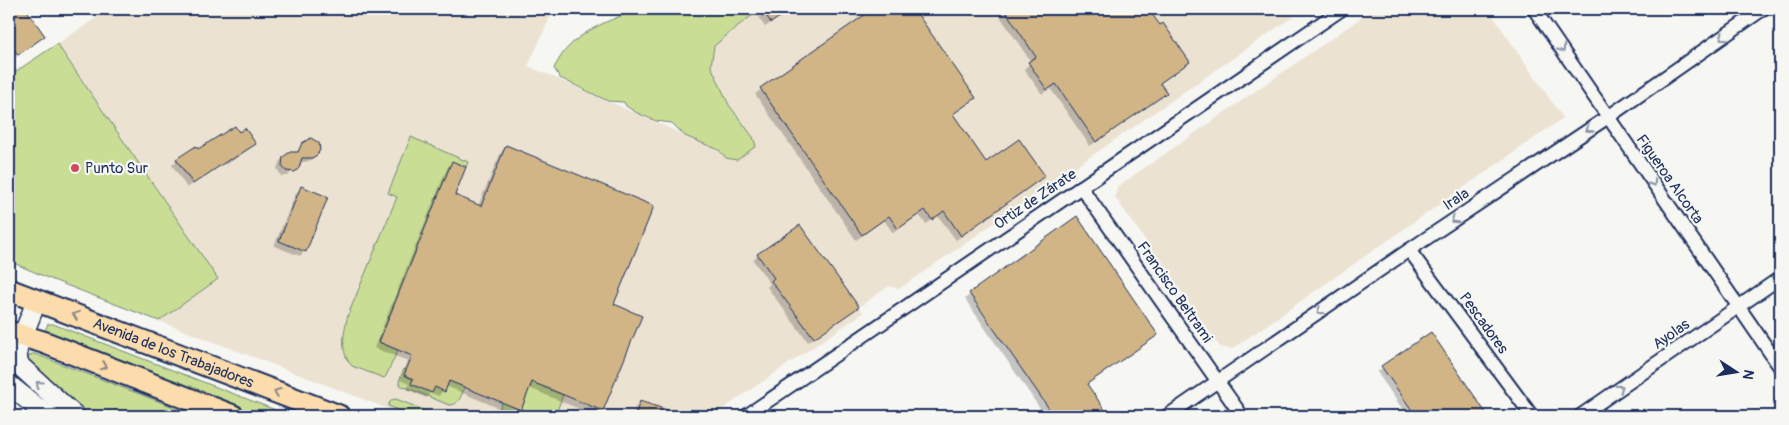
<svg xmlns="http://www.w3.org/2000/svg" width="1789" height="425" font-family="Pangolin,sans-serif">
<rect width="100%" height="100%" fill="#f6f6f2"/>
<filter id="ink" filterUnits="userSpaceOnUse"><feTurbulence type="fractalNoise" baseFrequency=".02" numOctaves="2"/><feDisplacementMap in="SourceGraphic" scale="10" xChannelSelector="R" yChannelSelector="G"/><feConvolveMatrix kernelMatrix="1 2 1 2 8 2 1 2 1" color-interpolation-filters="sRGB"/></filter>
<g filter="url(#ink)">
<g fill="#ebe2d2">
<polygon points="110,9 554,9 528,66 719,150 726,158 737,160 748,150 753,137 729,105 711,66 713,43 761,9 1304,9 899,289 889,286 859,307 863,313 712,416 407,416 159,321 218,279 57,44"/>
<polygon points="1374,9 1488,9 1563,118 1232,349 1220,347 1115,197 1117,187"/>
</g>
<g fill="#c9de94" stroke="#728679">
<path d="M642,9H761L739,25L714,46L711,66L729,105L753,137L756,146L737,160L726,158L719,150L685,136L672,123L656,121L637,113L626,106L624,102L608,101L560,78L554,68C557,63 560,57 564,52C582,29 616,17 642,9Z"/>
<polygon points="57,44 218,279 159,321 48,278 9,261 9,76"/>
<path d="M411,137L468,162L466,167L452,162L379,342L398,350L386,376L384,378L352,366C339,353 344,330 348,315L397,197L388,193Z"/>
<polygon points="48,324 53,324 291,416 262,416 49,334 45,330"/>
<polygon points="32,354 35,354 197,416 91,416 54,386 29,361 28,357"/>
<path d="M404,369L407,370L405,375L445,391L449,381L465,387C461,395 459,406 449,405L400,385L399,381Z"/>
<polygon points="532,382 563,395 555,416 497,416 502,402 521,410"/>
<polygon points="396,399 439,416 414,416 388,406 391,400"/>
</g>
<g fill="#0003">
<polygon points="9,9 24,9 43,36 36,43 10,61 9,59"/>
<polygon points="770,9 792,9 765,27 759,18"/>
<polygon points="875,9 912,9 974,98 952,115 986,164 1043,176 956,240 938,216 926,224 919,215 893,233 884,220 856,240 755,94"/>
<polygon points="995,9 1147,9 1159,27 1189,62 1159,84 1165,93 1160,98 1090,146 1050,88 1042,94 1024,69 1031,62"/>
<polygon points="238,133 254,144 249,149 226,165 224,163 187,188 172,165 177,160"/>
<polygon points="303,144 316,154 311,160 305,162 300,162 288,176 281,176 277,168 280,161 285,156 296,153"/>
<polygon points="506,147 612,305 640,317 600,416 582,416 584,411 529,388 520,409 515,415 446,386 439,396 430,393 426,398 407,389 409,384 400,380 408,361 374,348 447,168 452,163 453,196 478,206 501,152"/>
<polygon points="301,188 305,251 300,256 274,246 296,193"/>
<polygon points="758,255 857,307 808,342 767,287 770,284 753,260"/>
<polygon points="970,294 1156,335 1086,385 1108,416 1045,416 965,299"/>
<polygon points="1430,334 1487,416 1407,416 1377,372"/>
<polygon points="640,402 664,411 662,416 632,416 635,408"/>
</g>
<g fill="#d1b587" stroke="#1b2f5e">
<polygon points="9,9 26,9 45,36 18,55 9,42"/>
<polygon points="762,9 791,9 771,23"/>
<polygon points="873,9 914,9 976,98 953,114 986,162 1019,139 1045,176 961,236 944,211 932,220 925,210 898,229 889,216 862,235 760,88"/>
<polygon points="1004,9 1148,9 1160,25 1163,23 1190,62 1160,83 1167,93 1096,142 1056,84 1047,90 1028,62 1036,57"/>
<polygon points="235,126 239,132 245,128 256,144 231,160 230,159 193,184 176,159 196,146 198,149"/>
<polygon points="311,138 319,143 320,150 317,155 312,158 302,158 299,168 295,172 286,171 282,166 283,157 290,152 298,152 302,143"/>
<polygon points="506,145 654,206 614,304 642,316 603,411 532,382 521,410 449,381 445,392 435,387 432,393 411,384 413,379 404,375 412,356 379,342 452,161 466,167 455,195 481,206"/>
<polygon points="301,186 328,197 306,252 279,241"/>
<polygon points="1077,216 1158,335 1087,384 1109,416 1054,416 969,293"/>
<polygon points="800,225 859,307 814,338 771,281 774,278 757,254"/>
<polygon points="1431,332 1488,416 1416,416 1381,366"/>
<polygon points="640,401 679,414 679,416 635,416"/>
</g>
<g fill="none" stroke-linecap="round" stroke-linejoin="round">
<defs>
<g id="minor">
<polyline points="1534,9 1780,367"/>
<polyline points="1081,187 1242,416"/>
<polyline points="1409,250 1532,416"/>
<polyline points="746,416 1342,9"/>
<polyline points="1167,416 1409,250 1608,117 1763,9"/>
<polyline points="1580,416 1780,278"/>
</g>
<g id="secondary">
<polyline points="37,300 17,350 18,364 75,416"/>
<polyline points="9,385 48,416"/>
</g>
<g id="primary">
<path id="s1" d="M9,290L339,416"/>
<polyline points="9,332 43,342 233,416"/>
</g>
</defs>
<use href="#minor" stroke="#1b2f5e" stroke-width="16"/>
<use href="#secondary" stroke="#1b2f5e" stroke-width="22"/>
<use href="#primary" stroke="#1b2f5e" stroke-width="25"/>
<use href="#minor" stroke="#f6f6f2" stroke-width="12"/>
<use href="#secondary" stroke="#f6f6f2" stroke-width="19"/>
<use href="#primary" stroke="#fcdcac" stroke-width="21"/>
</g>
<defs><path id="oneway-chevron" d="M-2-3.5L2.5 0L-2 3.5" fill="none" stroke-width="1.6" stroke-linecap="round" stroke-linejoin="round" transform="scale(1.25)"/></defs>
<g stroke="#8892a8">
<use href="#oneway-chevron" transform="translate(1723 37) rotate(145)"/>
<use href="#oneway-chevron" transform="translate(1562 49) rotate(56)"/>
<use href="#oneway-chevron" transform="translate(1589 129) rotate(146)"/>
<use href="#oneway-chevron" transform="translate(1653 183) rotate(55)"/>
<use href="#oneway-chevron" transform="translate(1454 220) rotate(146)"/>
<use href="#oneway-chevron" transform="translate(1320 311) rotate(145)"/>
<use href="#oneway-chevron" transform="translate(39 384) rotate(-138)"/>
<use href="#oneway-chevron" transform="translate(1620 388) rotate(-35)"/>
</g>
<g stroke="#8c8685">
<use href="#oneway-chevron" transform="translate(76 315) rotate(-159)"/>
<use href="#oneway-chevron" transform="translate(104 366) rotate(21)"/>
<use href="#oneway-chevron" transform="translate(277 392) rotate(-159)"/>
</g>
</g>
<circle fill="#d1495b" stroke="#f6f6f2" stroke-width="2" cx="75" cy="168" r="5"/>
<g text-anchor="middle" stroke-width="4.5" stroke-linejoin="round" paint-order="stroke">
<g font-size="15" fill="#1b2f5e" stroke="#f6f6f2" text-anchor="start">
<text x="85" y="173">Punto Sur</text>
</g>
<g font-size="15" fill="#1b2f5e" stroke="#f6f6f2">
<text transform="translate(1670 179) rotate(55)" y="5">Figueroa Alcorta</text>
<text transform="translate(1035 199) rotate(-34)" y="5">Ortiz de Zárate</text>
<text transform="translate(1456 199) rotate(-34)" y="5">Irala</text>
<text transform="translate(1175 292) rotate(55)" y="5">Francisco Beltrami</text>
<text transform="translate(1484 323) rotate(54)" y="5">Pescadores</text>
<text transform="translate(1671 334) rotate(-35)" y="5">Ayolas</text>
<text dy="5" stroke="none"><textPath href="#s1" startOffset="176">Avenida de los Trabajadores</textPath></text>
</g>
</g>
<rect width="1789" height="425" fill="none" stroke="#f6f6f2" stroke-width="30"/>
<rect x="15" y="15" width="1759" height="395" fill="none" stroke="#1b2f5e" stroke-width="2" filter="url(#ink)"/>
<g transform="translate(1736 372) rotate(102)" stroke="#f6f6f2" stroke-width="4" paint-order="stroke">
<path d="M0-4L9 19L0 12L-9 19Z" fill="#1b2f5e"/>
<text y="-8" font-size="14" font-weight="bold" text-anchor="middle" fill="#1b2f5e">N</text>
</g>
</svg>
